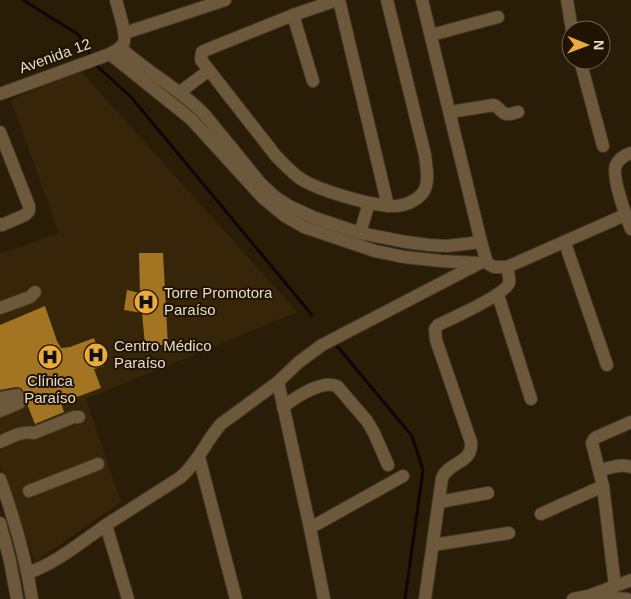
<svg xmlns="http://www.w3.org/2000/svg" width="631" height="599" font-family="Helvetica,sans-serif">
<rect width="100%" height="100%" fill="#2a1d07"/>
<polygon fill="#362508" points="78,68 297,312 86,399 121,502 35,562 0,466 0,254 59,233 11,100"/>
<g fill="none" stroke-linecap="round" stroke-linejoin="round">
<g stroke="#120500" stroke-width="3">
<polyline points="23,0 79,35 89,53"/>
<polyline points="97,66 131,97 312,315"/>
<polyline points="337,346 412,436 423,470 405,599"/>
</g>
</g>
<g fill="#a37421">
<polygon points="139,253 163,253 168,345 145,345 142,313 124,310 127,290 140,293"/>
<polygon points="45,306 57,341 61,348 70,347 94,338 104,366 94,369 101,388 61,403 64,412 35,424 27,404 26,395 21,388 16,387 0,390 0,325"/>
</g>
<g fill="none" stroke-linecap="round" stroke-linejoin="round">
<defs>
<g id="minor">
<path d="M337,0L293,15L206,50L202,52L201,60L276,156C284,164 292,173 301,179C320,191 375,207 396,206C408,205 423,198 426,186C429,176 426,165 425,155L387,0"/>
<polyline points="339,0 388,206"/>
<polyline points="422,0 481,242 487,263 494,267 507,267 625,215"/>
<polyline points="567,0 572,30"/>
<polyline points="293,15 313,81"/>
<polyline points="125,33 225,0"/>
<polyline points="431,35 498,17"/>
<path d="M120,47C146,72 179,88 204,114L261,184L275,197L289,206L315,218L360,233L406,242L429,245L447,246L481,242"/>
<polyline points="110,54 191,119 262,197 285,216 304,227 375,251 404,257 441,261 478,263"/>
<polyline points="580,60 603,146"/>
<polyline points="180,92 208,71"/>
<path d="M0,94L110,54C114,51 121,49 123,44C128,37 118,9 116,0"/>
<path d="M450,112L494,105C499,107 501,113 506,114C509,115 514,113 518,112"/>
<polyline points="0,132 29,206 29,211 25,215 2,225 0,224"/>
<path d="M631,153C625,155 619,158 616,165C611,175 626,217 631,229"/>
<polyline points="360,233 369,203"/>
<polyline points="565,243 607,365"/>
<polyline points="498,295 531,399"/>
<polyline points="0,308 30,297 35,292"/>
<polyline points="278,382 310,528 324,599"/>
<polyline points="0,398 17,395 19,399 19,403 0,411"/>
<path d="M283,407C296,397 321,380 337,386L367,421L374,433L388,465"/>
<path d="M0,442C11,437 22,431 34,433L74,417H79"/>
<polyline points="199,457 236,599"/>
<path d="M600,470C610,468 621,463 631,467"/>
<path d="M0,479C14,518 26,558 32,599"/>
<polyline points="29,491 98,464"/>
<polyline points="439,502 488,493"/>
<polyline points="541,514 603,486"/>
<polyline points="0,523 10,561 17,599"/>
<polyline points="106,525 128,599"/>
<polyline points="310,528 403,476"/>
<polyline points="433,545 509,533"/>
<path d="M28,573C58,562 80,543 106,525C131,509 156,493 181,477C199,461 206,441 221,424L278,382L299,362L322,345L480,263"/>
<polyline points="615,586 603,486 592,443 594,439 597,437 631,422"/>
<polyline points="593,596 627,599"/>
<path d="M425,599L442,478C449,461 473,464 471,442L436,340L435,329L438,325C451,319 506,294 509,283C510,278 508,272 507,267"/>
<polyline points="573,599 588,596 631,580"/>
</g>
</defs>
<use href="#minor" stroke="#443823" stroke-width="14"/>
<use href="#minor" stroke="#6c583b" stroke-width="12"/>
</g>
<defs>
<symbol id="hospital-disc" viewBox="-11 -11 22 22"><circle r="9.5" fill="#ebaa39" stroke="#201301"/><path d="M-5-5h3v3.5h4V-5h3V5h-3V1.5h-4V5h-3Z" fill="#111"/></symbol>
</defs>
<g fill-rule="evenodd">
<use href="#hospital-disc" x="132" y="288" width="28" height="28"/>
<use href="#hospital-disc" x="82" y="341" width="28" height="28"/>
<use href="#hospital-disc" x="36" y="343" width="28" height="28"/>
</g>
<g text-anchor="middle" stroke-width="4" stroke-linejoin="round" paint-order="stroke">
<g font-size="15" fill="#e4dbce" stroke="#201301">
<text transform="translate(55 56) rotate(-20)" y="5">Avenida 12</text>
</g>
<g font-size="15" fill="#e4dbce" stroke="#201301" text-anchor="start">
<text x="164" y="298">Torre Promotora<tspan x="164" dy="17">Paraíso</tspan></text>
<text x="114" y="351">Centro Médico<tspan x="114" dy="17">Paraíso</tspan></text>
<text x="50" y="386" text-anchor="middle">Clínica<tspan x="50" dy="17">Paraíso</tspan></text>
</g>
</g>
<g transform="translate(586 45) rotate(91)"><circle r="24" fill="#201301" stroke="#6e6353"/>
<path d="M0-4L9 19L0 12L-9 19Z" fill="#ebaa39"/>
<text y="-8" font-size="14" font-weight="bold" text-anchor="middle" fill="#e4dbce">N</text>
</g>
</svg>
